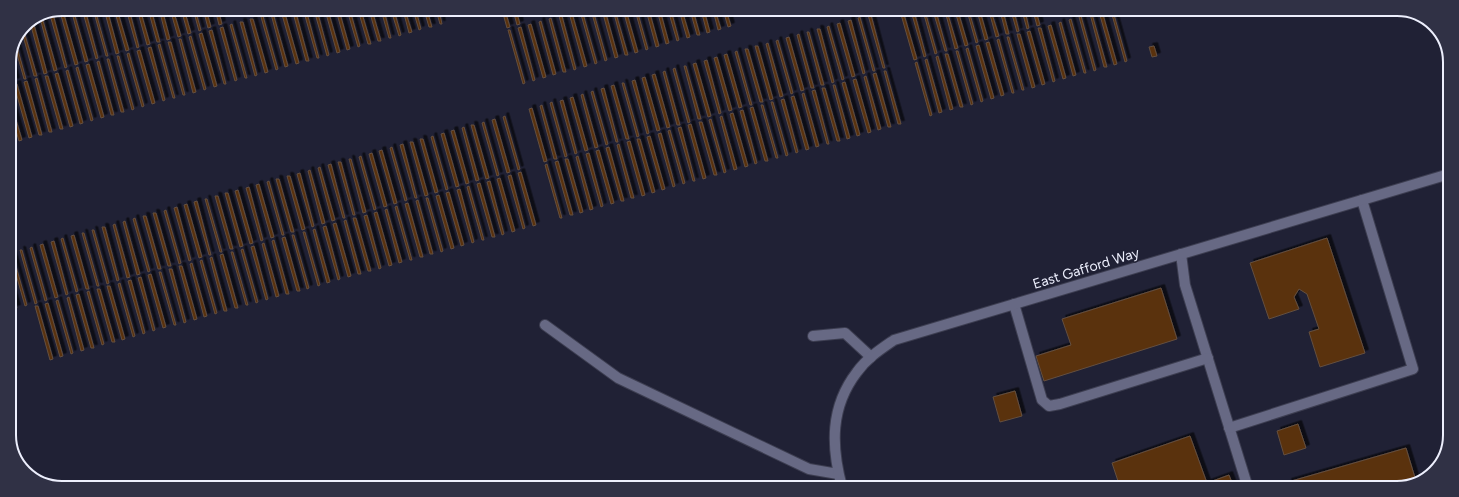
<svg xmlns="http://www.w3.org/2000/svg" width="1459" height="497" font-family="Figtree,sans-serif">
<defs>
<filter id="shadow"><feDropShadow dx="3.5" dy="-3.5" stdDeviation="0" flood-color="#0009"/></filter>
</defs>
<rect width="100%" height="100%" fill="#202135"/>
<g fill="#5a310d" stroke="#644f3f" filter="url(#shadow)">
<polygon points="71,9 73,9 88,61 85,62"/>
<polygon points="82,9 85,9 98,58 96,59"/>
<polygon points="93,9 95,9 108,56 106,56"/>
<polygon points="104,9 107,9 119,53 116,54"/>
<polygon points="114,9 117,9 129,50 126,51"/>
<polygon points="126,9 129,9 139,47 137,48"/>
<polygon points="137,9 140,9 150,44 147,45"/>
<polygon points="148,9 151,9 160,42 157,42"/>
<polygon points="159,9 162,9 170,39 167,40"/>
<polygon points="170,9 173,9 181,36 178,37"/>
<polygon points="181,9 184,9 191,33 188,34"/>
<polygon points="193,9 195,9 201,30 199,31"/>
<polygon points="203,9 206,9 211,27 208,28"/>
<polygon points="215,9 218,9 222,24 219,25"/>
<polygon points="292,9 295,9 309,61 306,61"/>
<polygon points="303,9 306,9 319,58 317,58"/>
<polygon points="284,10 299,63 296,64 281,11"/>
<polygon points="314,10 317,10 329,55 327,56"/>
<polygon points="325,10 328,10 340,52 337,53"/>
<polygon points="336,10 339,10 350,49 347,50"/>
<polygon points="347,10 350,10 360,46 358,47"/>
<polygon points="358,10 361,10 371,44 368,44"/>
<polygon points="369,10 372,10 381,41 378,41"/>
<polygon points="381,10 384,10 391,38 389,38"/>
<polygon points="391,10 394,10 401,35 399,36"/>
<polygon points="403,10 405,10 412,32 409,33"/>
<polygon points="413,10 416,10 421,29 419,30"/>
<polygon points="424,10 427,10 432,27 429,27"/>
<polygon points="436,10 439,10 442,24 440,24"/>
<polygon points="502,10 505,10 510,27 507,28"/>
<polygon points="513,10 516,10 520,24 517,25"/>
<polygon points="582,10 597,63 595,64 580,11"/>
<polygon points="591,10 593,10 607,60 605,61"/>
<polygon points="602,10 605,10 618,57 615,58"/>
<polygon points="613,10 615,10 628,55 625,55"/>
<polygon points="623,10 626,10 638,52 635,53"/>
<polygon points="635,10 637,10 648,49 646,50"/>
<polygon points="646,10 649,10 659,46 656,47"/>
<polygon points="657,10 660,10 669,43 666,44"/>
<polygon points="668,10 671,10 679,40 677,41"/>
<polygon points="679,10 682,10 690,37 687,38"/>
<polygon points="690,10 693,10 700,35 697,35"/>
<polygon points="701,10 704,10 710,32 707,33"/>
<polygon points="713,10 715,10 721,29 718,30"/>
<polygon points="723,10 726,10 731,26 728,27"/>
<polygon points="63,11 78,64 75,65 60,12"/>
<polygon points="900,11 903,11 917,59 914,60"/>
<polygon points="911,11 914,11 926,56 924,57"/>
<polygon points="923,11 925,11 937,53 935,54"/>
<polygon points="933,11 936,11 947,51 945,51"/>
<polygon points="945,11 947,11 958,48 955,49"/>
<polygon points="955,11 958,11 968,45 965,46"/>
<polygon points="967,11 969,11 978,42 976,43"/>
<polygon points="977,11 980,11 988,39 985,40"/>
<polygon points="989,11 991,11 999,36 996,37"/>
<polygon points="1000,11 1003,11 1009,34 1006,34"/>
<polygon points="1011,11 1014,11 1019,31 1017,32"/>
<polygon points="1022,11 1025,11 1029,28 1027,29"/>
<polygon points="1033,11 1036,11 1040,25 1037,26"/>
<polygon points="1102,11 1117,64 1114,65 1099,12"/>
<polygon points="1111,11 1113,11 1127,61 1125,62"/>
<polygon points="273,13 288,66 285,67 271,14"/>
<polygon points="569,13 572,13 587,66 584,67"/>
<polygon points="53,14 67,67 65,68 50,15"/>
<polygon points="1090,14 1092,14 1107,67 1104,67"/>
<polygon points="868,15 871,15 885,68 883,68"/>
<polygon points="263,16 278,69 276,70 261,17"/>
<polygon points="559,16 562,16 576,69 574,70"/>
<polygon points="1081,16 1096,70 1094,71 1079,17"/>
<polygon points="42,17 57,70 54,71 40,18"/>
<polygon points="860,17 875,71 873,71 858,18"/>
<polygon points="551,18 566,72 563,72 549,19"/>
<polygon points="250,19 253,19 268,72 265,73"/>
<polygon points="1071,19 1086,73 1084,73 1069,20"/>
<polygon points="851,20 865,73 863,74 848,21"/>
<polygon points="33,21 47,73 44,74 30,22"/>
<polygon points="541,21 556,74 553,75 539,22"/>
<polygon points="240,22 243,22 257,75 255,76"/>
<polygon points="1061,22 1076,75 1073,76 1059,23"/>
<polygon points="840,23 855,76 852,77 837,24"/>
<polygon points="232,24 247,78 245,78 230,25"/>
<polygon points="531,24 546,77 543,78 528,25"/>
<polygon points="1051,25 1066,78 1063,79 1048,26"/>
<polygon points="829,26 844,79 842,80 827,27"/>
<polygon points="223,27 237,80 235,81 220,28"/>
<polygon points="521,27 535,80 533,81 518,28"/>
<polygon points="23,28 37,76 34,76 22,32"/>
<polygon points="1038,28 1041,28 1055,81 1053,82"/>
<polygon points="817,29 820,29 834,82 832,83"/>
<polygon points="212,30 226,84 224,84 209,31"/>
<polygon points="508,30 510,30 525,83 523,84"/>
<polygon points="1030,31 1045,84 1042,85 1027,32"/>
<polygon points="807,32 809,32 824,85 821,85"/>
<polygon points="202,33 217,86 214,87 199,34"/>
<polygon points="799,34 814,88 811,88 797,35"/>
<polygon points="1017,34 1020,34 1035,87 1032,88"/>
<polygon points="191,36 206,89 204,90 189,37"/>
<polygon points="789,37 804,90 801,91 786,38"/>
<polygon points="1007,37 1009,37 1024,90 1022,90"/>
<polygon points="179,39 181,39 196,92 193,93"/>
<polygon points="999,39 1014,93 1012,93 997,40"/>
<polygon points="778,40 793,93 791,94 776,41"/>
<polygon points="168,42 171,42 185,95 183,95"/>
<polygon points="989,42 1004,95 1001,96 986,43"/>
<polygon points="16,43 26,79 24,79 15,47"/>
<polygon points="768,43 783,96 780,97 766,44"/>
<polygon points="160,44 175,98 173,98 158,45"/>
<polygon points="979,45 994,98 991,99 976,46"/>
<polygon points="755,46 758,46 773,99 770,100"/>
<polygon points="1154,46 1157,56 1152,57 1149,47"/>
<polygon points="151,47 165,100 163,101 148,48"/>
<polygon points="968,48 983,101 981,102 966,49"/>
<polygon points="745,49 748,49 763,102 760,102"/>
<polygon points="140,50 155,103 152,104 137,51"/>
<polygon points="737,51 752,105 750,105 735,52"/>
<polygon points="956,51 958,51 973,104 971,105"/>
<polygon points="129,53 144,106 142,107 127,54"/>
<polygon points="727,54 742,107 739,108 724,55"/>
<polygon points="945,54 948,54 963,107 960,107"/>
<polygon points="117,56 119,56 134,109 132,110"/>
<polygon points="938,56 953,109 950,110 936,57"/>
<polygon points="717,57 732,110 729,111 714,58"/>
<polygon points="10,58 16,81 14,82 9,65"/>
<polygon points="107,59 109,59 124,112 121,112"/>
<polygon points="927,59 942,112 939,113 925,60"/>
<polygon points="707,60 721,113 719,114 704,61"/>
<polygon points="99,61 114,115 111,115 97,62"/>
<polygon points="917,62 932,115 930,116 915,63"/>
<polygon points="696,63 711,116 708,117 693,64"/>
<polygon points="89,64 104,117 101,118 86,65"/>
<polygon points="684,66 686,66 701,119 698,119"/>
<polygon points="78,67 93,120 91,121 76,68"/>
<polygon points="675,68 690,122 688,123 673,69"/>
<polygon points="68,70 83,123 80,124 66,71"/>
<polygon points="665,71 680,125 677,125 663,72"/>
<polygon points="884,71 886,71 901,124 898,124"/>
<polygon points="58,73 73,126 70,127 55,74"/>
<polygon points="876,73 891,127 888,127 873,74"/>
<polygon points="655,74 670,127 667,128 652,75"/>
<polygon points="45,76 48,76 63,129 60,129"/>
<polygon points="866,76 881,129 878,130 864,77"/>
<polygon points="645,77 660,130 657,131 642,78"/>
<polygon points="37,78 52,132 49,132 35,79"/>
<polygon points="856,79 871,132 868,133 853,80"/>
<polygon points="635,80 649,133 647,134 632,81"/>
<polygon points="27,81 42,135 39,135 24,82"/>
<polygon points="845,82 860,135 857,136 842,83"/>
<polygon points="622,83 624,83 639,136 637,137"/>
<polygon points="17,84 32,137 29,138 14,85"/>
<polygon points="614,85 629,139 626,139 611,86"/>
<polygon points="833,85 835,85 850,138 847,139"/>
<polygon points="604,88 618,142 616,142 601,89"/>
<polygon points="822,88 825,88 840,141 837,141"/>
<polygon points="815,90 829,144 827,144 812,91"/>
<polygon points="593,91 608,144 606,145 591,92"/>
<polygon points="804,93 819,146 816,147 802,94"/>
<polygon points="583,94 598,147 595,148 581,95"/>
<polygon points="9,96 22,140 19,141 9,106"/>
<polygon points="794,96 809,149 806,150 791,97"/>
<polygon points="573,97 588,150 585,151 570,98"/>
<polygon points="784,99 798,152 796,153 781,100"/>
<polygon points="563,100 577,153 575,154 560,101"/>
<polygon points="552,102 567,156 565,157 550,103"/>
<polygon points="771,102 773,102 788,155 786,156"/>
<polygon points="542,105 557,159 554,159 540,106"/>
<polygon points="761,105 763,105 778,158 776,158"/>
<polygon points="753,107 768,161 765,161 750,108"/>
<polygon points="532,108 547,161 544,162 529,109"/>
<polygon points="743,110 757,163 755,164 740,111"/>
<polygon points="733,113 748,166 745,167 730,114"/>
<polygon points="505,116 520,169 518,170 503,117"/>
<polygon points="722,116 737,169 734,170 720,117"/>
<polygon points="495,119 510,172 507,173 492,120"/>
<polygon points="711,119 726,172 724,173 709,120"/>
<polygon points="484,122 499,175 497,176 482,123"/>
<polygon points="699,122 702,122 717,175 714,175"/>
<polygon points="691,124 706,178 703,179 688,125"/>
<polygon points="471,125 474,125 489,178 486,179"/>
<polygon points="464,127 479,180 476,181 462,128"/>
<polygon points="681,127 695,181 693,181 678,128"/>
<polygon points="454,130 469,183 466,184 451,131"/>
<polygon points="670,130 685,183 683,184 668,131"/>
<polygon points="444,133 459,186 456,187 441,134"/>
<polygon points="661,133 675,186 673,187 658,134"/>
<polygon points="433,136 448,189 446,190 431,137"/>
<polygon points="650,136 665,189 662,190 647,137"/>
<polygon points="420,139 423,139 438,192 435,193"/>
<polygon points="637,139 640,139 655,192 652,193"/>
<polygon points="630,141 645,195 642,196 627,142"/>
<polygon points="410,142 413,142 428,195 425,196"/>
<polygon points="403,144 417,198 415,198 400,145"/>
<polygon points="619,144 634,198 631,198 617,145"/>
<polygon points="392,147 407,200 405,201 390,148"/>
<polygon points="609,147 624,201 621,201 606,148"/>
<polygon points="382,150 397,203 394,204 379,151"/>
<polygon points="599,150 614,203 611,204 596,151"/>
<polygon points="372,153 387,206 384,207 369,154"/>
<polygon points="589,153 603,206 601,207 586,154"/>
<polygon points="361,156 376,209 374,210 359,157"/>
<polygon points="578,156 593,209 590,210 576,157"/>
<polygon points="349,159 351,159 366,212 363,213"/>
<polygon points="565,159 568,159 583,212 580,213"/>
<polygon points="558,161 573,215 570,215 555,162"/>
<polygon points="338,162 341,162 355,215 353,215"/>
<polygon points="331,164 345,218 343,218 328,165"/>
<polygon points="547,164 562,218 560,218 545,165"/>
<polygon points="320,167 335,220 332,221 318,168"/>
<polygon points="310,170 325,223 322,224 308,171"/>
<polygon points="521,172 536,225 533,226 518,173"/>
<polygon points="300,173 314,226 312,227 297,174"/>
<polygon points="511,175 525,228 523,229 508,176"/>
<polygon points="287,176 290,176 305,229 302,230"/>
<polygon points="500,178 515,231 512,232 497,179"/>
<polygon points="276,179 279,179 294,232 291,232"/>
<polygon points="269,181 284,235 282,235 267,182"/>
<polygon points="490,181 504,234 502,235 487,182"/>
<polygon points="480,183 495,237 492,237 477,184"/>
<polygon points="259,184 274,237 271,238 256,185"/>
<polygon points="469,186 484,240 482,240 467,187"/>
<polygon points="249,187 263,240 261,241 246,188"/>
<polygon points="460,189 474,242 472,243 457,190"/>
<polygon points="238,190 253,243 250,244 235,191"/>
<polygon points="449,192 464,245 461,246 446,193"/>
<polygon points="225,193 228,193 243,246 240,247"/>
<polygon points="439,195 454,248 451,249 436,196"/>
<polygon points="215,196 218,196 233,249 230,249"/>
<polygon points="426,198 428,198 443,251 441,252"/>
<polygon points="205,199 207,199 222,252 220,252"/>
<polygon points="418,200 433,254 430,254 416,201"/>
<polygon points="197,201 211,255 209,255 194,202"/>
<polygon points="408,203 423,257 420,257 405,204"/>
<polygon points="187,204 202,257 199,258 184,205"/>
<polygon points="397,206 412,260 410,260 395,207"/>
<polygon points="177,207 191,260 189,261 174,208"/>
<polygon points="387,209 402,262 399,263 385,210"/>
<polygon points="166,210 181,263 179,264 164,211"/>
<polygon points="377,212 392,265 389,266 374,213"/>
<polygon points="153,213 156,213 171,266 168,266"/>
<polygon points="367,215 381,268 379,269 364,216"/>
<polygon points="143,216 146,216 161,269 158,269"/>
<polygon points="135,218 150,271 148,272 133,219"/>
<polygon points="353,218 356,218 371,271 368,271"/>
<polygon points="346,220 361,274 358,274 344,221"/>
<polygon points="125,221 140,274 137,275 123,222"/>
<polygon points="336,223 351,276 348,277 333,224"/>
<polygon points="115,224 130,277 127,278 113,225"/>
<polygon points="326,226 340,279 338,280 323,227"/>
<polygon points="102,227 105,227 119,280 117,281"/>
<polygon points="315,229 330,282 327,283 313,230"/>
<polygon points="92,230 94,230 109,283 107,284"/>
<polygon points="303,232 305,232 320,285 318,286"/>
<polygon points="82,233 84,233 99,286 97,286"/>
<polygon points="74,235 89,289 86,289 71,236"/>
<polygon points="292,235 294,235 309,288 307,289"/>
<polygon points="285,237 300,291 297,291 282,238"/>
<polygon points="63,238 78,291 76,292 61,239"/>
<polygon points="1327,238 1365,353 1320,367 1309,332 1319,329 1307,294 1299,289 1294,297 1299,309 1269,319 1250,263"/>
<polygon points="274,240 289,294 286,294 272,241"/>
<polygon points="54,241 68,294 66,295 51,242"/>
<polygon points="264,243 279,296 276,297 262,244"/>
<polygon points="43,244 58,297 55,298 40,245"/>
<polygon points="254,246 268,299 266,300 251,247"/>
<polygon points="32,247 47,300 45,301 30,248"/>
<polygon points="243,249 258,302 256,303 241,250"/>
<polygon points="20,250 22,250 37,303 35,304"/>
<polygon points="12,252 27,305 25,306 10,253"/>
<polygon points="231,252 233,252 248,305 246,305"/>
<polygon points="223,254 238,308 235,308 220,255"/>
<polygon points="212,257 227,311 224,311 210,258"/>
<polygon points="202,260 217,313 215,314 200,261"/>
<polygon points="192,263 207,316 204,317 190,264"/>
<polygon points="179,266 182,266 197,319 194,320"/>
<polygon points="169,269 172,269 186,322 184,323"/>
<polygon points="159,272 161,272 176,325 174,325"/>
<polygon points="151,274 166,327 163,328 148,275"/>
<polygon points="141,277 155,330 153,331 138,278"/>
<polygon points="131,280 145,333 143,334 128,281"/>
<polygon points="9,281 17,308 14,309 9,291"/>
<polygon points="120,283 135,336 133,337 118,284"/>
<polygon points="107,286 110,286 125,339 122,340"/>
<polygon points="1161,288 1177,339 1044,381 1036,356 1071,345 1062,319"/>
<polygon points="97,289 100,289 115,342 112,342"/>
<polygon points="89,291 104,344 102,345 87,292"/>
<polygon points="79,294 94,348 91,348 76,295"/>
<polygon points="69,297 84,350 81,351 67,298"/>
<polygon points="58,300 73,353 71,354 56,301"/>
<polygon points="48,303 63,356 60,357 45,304"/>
<polygon points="35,306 38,306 53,359 50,360"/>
<polygon points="1015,391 1022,416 1000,422 993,397"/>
<polygon points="1298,424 1306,448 1284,455 1277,431"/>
<polygon points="1190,436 1207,483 1229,475 1234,488 1120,487 1112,463"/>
<polygon points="1406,448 1416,481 1397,488 1290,488 1288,482"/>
</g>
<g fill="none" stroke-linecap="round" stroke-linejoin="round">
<defs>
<g id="minor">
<polyline points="1181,254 1185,285 1248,488"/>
<polyline points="1014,304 1042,400 1049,406 1060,404 1208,358"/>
<polyline points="545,325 618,378 809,469 838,474"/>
<polyline points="813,336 845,333 871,357"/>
<polyline points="1229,428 1413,369 1362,200"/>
<path d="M842,487C831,446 830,407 857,372C867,358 881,349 894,340L1449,174"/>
</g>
</defs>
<use href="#minor" stroke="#3d3e51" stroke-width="12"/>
<use href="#minor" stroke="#676984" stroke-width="10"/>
</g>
<g text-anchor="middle" stroke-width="3" stroke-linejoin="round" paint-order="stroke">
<g font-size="14" fill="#edeffd" stroke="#202135">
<text transform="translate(1086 268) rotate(-17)" y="5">East Gafford Way</text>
</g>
</g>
<path d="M0 0H1459V497H0ZM62 16H1397A46 46 0 0 1 1443 62V435A46 46 0 0 1 1397 481H62A46 46 0 0 1 16 435V62A46 46 0 0 1 62 16Z" fill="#303145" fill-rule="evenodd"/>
<path fill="none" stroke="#edeffd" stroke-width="2" d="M62 16H1397A46 46 0 0 1 1443 62V435A46 46 0 0 1 1397 481H62A46 46 0 0 1 16 435V62A46 46 0 0 1 62 16Z"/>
</svg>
